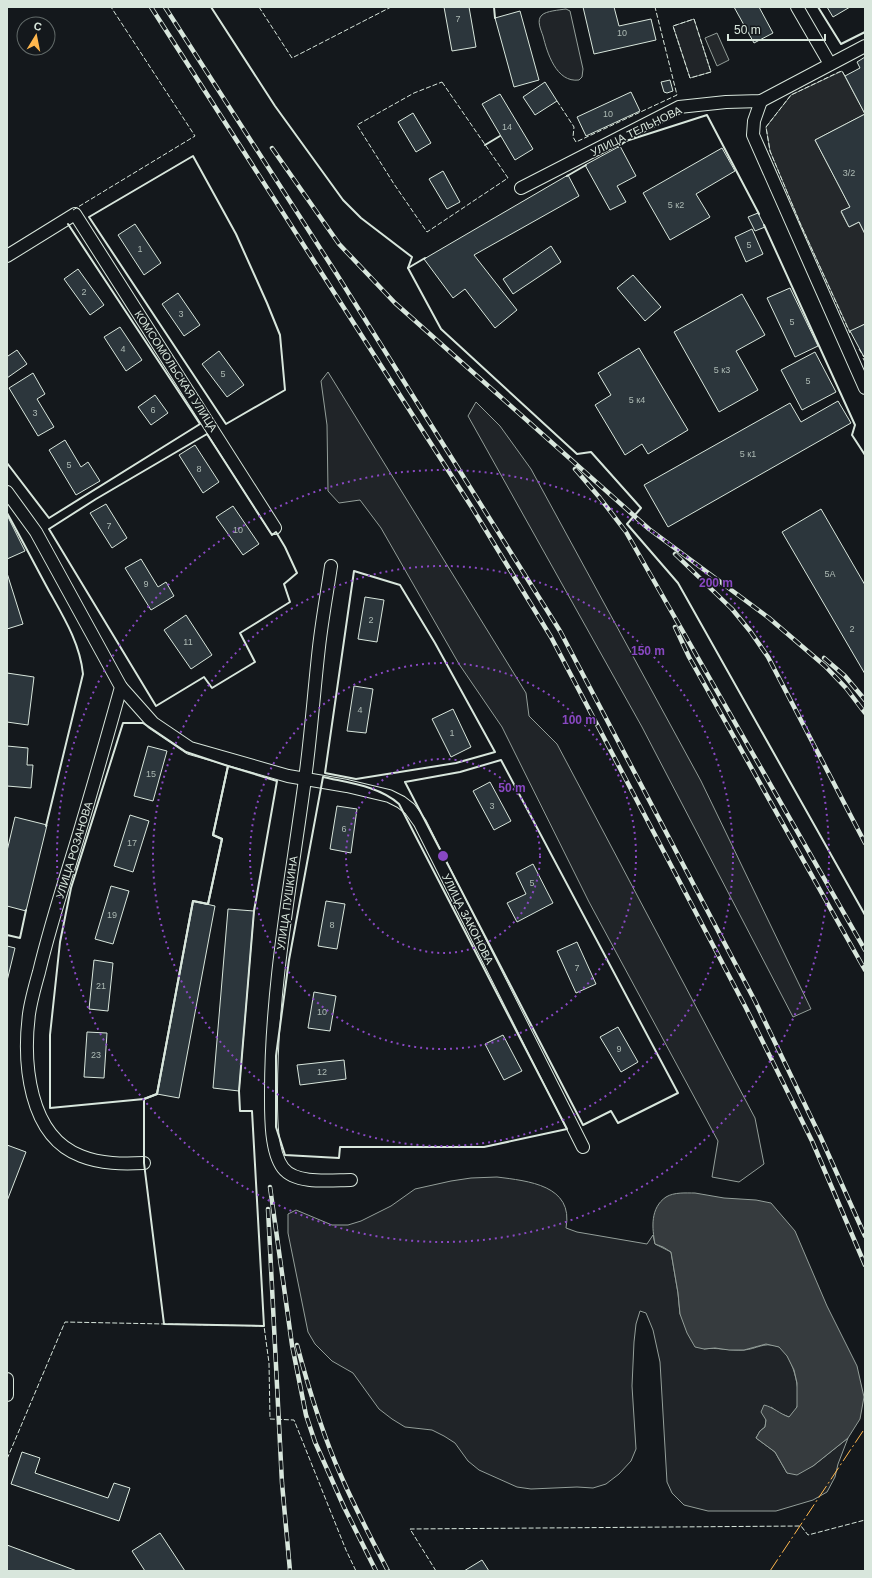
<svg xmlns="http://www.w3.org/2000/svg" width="872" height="1578" font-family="Helvetica,sans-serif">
<rect width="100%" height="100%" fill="#14181c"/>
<g fill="#202428" stroke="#939e99">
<path d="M566,9L570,11L583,69L582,77L579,80C556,83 547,52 543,36C541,30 536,20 542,15C546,11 559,10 566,9Z"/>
<polygon points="694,19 711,72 690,78 673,26"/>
<polygon points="328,372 526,693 529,716 557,744 755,1118 764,1164 739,1182 712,1177 718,1141 589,902 502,727 459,664 381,528 360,500 339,503 328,491 327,425 321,381"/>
<polygon points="476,402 500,426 531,469 701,781 811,1009 793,1017 642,727 468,416"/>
<path d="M497,1177C528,1181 574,1185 566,1228L577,1232L647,1244L653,1235L655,1244L671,1252L678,1293L680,1314L704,1349C717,1347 730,1351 744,1350C757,1349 763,1342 777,1346C792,1350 802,1394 797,1407C796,1411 792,1414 789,1417L779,1413L771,1407L766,1420L765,1427L760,1431L756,1438L775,1452L787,1473L813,1466L848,1438L838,1464L835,1477L827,1492L813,1500L776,1511H708L684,1505L672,1493L667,1482L660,1362L653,1330L646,1313L640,1311L636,1324L634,1342L632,1386L636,1449L631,1461L619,1474L606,1484L593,1488L577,1487L531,1489L517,1487L479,1470L468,1461L455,1443L444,1436L432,1430L405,1427L392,1419L379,1409L353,1373L332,1361L315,1344L308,1332L288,1233V1214L296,1210L332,1225H348L361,1221L391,1206L415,1189L451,1181L471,1178Z"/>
</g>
<g fill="#24282b" stroke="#939e99">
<polygon points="717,33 729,60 717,66 705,38"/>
<polygon points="842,71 865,114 815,140 850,207 841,212 849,227 859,222 865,234 865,324 850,332 800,223 770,151 766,127 791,95"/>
</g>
<path fill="#363b3e" stroke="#939e99" d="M695,1193L724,1198L756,1200L771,1203L795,1231L827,1306L857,1366L864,1397L860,1419L848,1438L813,1466L797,1475L787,1473L775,1452L756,1438L760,1431L765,1427L766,1420L761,1412L764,1405C773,1407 780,1414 789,1417L797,1407V1383L794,1370L787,1356L779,1347L766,1344L744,1350H729L715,1348L704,1349L695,1347L687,1333L680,1314L678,1293L671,1252L663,1247L655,1244C652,1228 650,1208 666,1197C674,1192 686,1193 695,1193Z"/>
<g fill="#2c363c" stroke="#d8e6dc">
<polygon points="444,7 469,7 476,47 452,51"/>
<polygon points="583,7 614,7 619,26 651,19 656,40 594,54"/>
<polygon points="734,7 759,7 773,33 754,43"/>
<polygon points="827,7 850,7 833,17"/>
<polygon points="520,11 539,80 514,87 495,18"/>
<polygon points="865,57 865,234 859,222 849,227 841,211 850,207 815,140 865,114 845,76 860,68 857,62"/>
<polygon points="670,80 673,91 667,93 664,92 661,82"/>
<polygon points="545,82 557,101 535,115 523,97"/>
<polygon points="631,92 640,111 586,136 577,117"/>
<polygon points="500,94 533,149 515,160 482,104"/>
<polygon points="413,113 431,143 416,152 398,122"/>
<polygon points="620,146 636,176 617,186 626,202 610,210 585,165"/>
<polygon points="722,148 735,171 696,194 710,217 670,240 643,193"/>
<polygon points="443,171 460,202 447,209 429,179"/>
<polygon points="568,175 579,196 474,255 517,310 495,328 465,289 453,298 424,259"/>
<polygon points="758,213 765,227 755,231 748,217"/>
<polygon points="135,224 161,263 144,275 118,235"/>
<polygon points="752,229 763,254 746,262 735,237"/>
<polygon points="551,246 561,262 513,294 503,279"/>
<polygon points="78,269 104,305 90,315 64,279"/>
<polygon points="633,275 661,307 645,321 617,288"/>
<polygon points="790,288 818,346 795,357 767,298"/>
<polygon points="178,293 200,325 184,336 162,304"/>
<polygon points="742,294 765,335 736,351 758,390 719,412 674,332"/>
<polygon points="865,324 865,357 864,357 850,331"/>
<polygon points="120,327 142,360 126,371 104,337"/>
<polygon points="639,348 688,430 648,454 642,444 625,455 595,405 611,395 598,373"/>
<polygon points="17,350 27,364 7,378 7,355 8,356"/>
<polygon points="219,351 244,385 227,397 202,364"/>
<polygon points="815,352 836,392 802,410 781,370"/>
<polygon points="33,373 45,394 37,399 54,427 38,436 9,388"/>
<polygon points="155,395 168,413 151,425 138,407"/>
<polygon points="838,401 851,423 668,527 644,485 790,403 801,422"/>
<polygon points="65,440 81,467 88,462 100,481 76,495 49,450"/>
<polygon points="195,445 219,482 203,493 179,455"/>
<polygon points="106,504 127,538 112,548 90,513"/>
<polygon points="233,506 259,544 243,555 216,517"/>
<polygon points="821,509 865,585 865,674 782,532"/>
<polygon points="7,515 25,551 7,559"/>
<polygon points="141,559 158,587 166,582 174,596 151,610 125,568"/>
<polygon points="7,573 23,624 7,629"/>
<polygon points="365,597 384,600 377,642 358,639"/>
<polygon points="186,615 212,655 191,669 164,630"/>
<polygon points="7,673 34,677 28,725 7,722"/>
<polygon points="354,686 373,689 366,733 347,731"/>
<polygon points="453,709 471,747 451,757 432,719"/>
<polygon points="7,746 28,748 27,765 33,765 31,788 7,786"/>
<polygon points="148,746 167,751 153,801 134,796"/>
<polygon points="490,782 511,821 494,830 473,791"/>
<polygon points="337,806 357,809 351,853 330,849"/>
<polygon points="130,815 149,821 133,872 114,866"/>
<polygon points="15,817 47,825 26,911 7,906 7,851"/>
<polygon points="533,864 553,903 517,922 507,903 526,894 516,873"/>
<polygon points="111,886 129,891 113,944 95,939"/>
<polygon points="193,901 215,906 179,1098 157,1094"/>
<polygon points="326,901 345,904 337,949 318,946"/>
<polygon points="228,909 254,911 239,1091 213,1088"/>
<polygon points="577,942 596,984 576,993 557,951"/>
<polygon points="7,946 15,948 7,981"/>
<polygon points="94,960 113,963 108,1011 89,1009"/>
<polygon points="314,992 336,996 330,1031 308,1028"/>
<polygon points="618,1027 638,1062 621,1072 600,1037"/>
<polygon points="87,1032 107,1033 104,1078 84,1077"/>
<polygon points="503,1035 522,1071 504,1080 485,1044"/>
<polygon points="344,1060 346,1079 300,1085 297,1065"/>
<polygon points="7,1145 26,1152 7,1201"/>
<polygon points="22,1452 40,1458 35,1473 108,1498 114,1483 130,1488 119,1521 11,1484"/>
<polygon points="160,1533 185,1571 145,1571 132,1551"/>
<polygon points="7,1545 77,1571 7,1571"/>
<polygon points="482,1560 489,1571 464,1571"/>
</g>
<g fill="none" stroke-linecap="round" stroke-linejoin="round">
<defs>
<g id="street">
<polyline points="797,7 830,64"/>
<polyline points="761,101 754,121 753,135 865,388"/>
<polyline points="521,188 679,107 726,102 761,101 865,46"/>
<polyline points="7,256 75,214 275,528"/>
<path d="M7,492L36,532L121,687C106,741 91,794 75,847C62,889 49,930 39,972C35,986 31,1000 29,1014C23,1062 28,1136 81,1156C101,1164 123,1164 144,1163"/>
<path d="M331,566C327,593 322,620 319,647C314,691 311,735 305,779C291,884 271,986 271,1092C271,1113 270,1151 283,1168C296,1185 333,1180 351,1180"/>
<polyline points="121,687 153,723 190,748 288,776 347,786 389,796 401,802 410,809 420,823 583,1147"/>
<polyline points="7,1379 7,1395"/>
</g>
</defs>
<use href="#street" stroke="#d8e6dc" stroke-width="14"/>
<use href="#street" stroke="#14181c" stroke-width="12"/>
<defs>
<g id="rail">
<polyline points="151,7 471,506 551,637 746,1008 812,1141 865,1265"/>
<polyline points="165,7 336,273 560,631 755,1001 821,1138 865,1236"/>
<polyline points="272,148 339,244 395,303 649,529 769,618 825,666 846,688 865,713"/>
<polyline points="575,469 600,498 626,532 865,950"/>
<polyline points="675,554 732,609 750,631 768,657 865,843"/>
<polyline points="675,627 689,657 865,970"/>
<polyline points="824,658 845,676 865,700"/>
<polyline points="270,1187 292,1345 306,1415 315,1442 344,1507 376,1571"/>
<polyline points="268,1209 282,1483 290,1571"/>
<path d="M297,1345C309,1390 323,1436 342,1478C356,1510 372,1540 388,1571"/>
</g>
</defs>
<use href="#rail" stroke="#d8e6dc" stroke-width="4.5"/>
<use href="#rail" stroke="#14181c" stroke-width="3" stroke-dasharray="9" stroke-linecap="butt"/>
<g stroke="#d8e6dc" stroke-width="1" stroke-dasharray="5 2" stroke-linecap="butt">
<polyline points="259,7 292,58 391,7"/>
<polyline points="621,7 626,7"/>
<polygon points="694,19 711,72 690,78 673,26"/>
<polyline points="845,76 842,71 839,72 791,95 766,127 770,151 800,223 850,333"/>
<polygon points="442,82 508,178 427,232 394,184 357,125 414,93"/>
<polyline points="557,101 574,127 573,137 576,142 677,95 655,7"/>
<polyline points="73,210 195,136 111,7"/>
<polyline points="859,349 864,357"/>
<polyline points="863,358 865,362"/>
<polyline points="7,1459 65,1322 264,1326 269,1363 270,1419 294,1420 346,1550 356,1571"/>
<polyline points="436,1571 410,1529 801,1526 808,1535 865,1520"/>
</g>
<g stroke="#d8e6dc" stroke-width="2">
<polyline points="211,7 275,106 343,200 361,218 412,257 408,268"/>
<polyline points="494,7 495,18"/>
<polyline points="818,7 841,44 865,32"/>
<polyline points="485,145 500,136"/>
<polyline points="618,147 626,141 707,115 759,214"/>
<polygon points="193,156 236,234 267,303 280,335 285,390 226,424 89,217"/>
<polyline points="567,176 586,165"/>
<polyline points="764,225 855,425 852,435 865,455"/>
<polyline points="425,258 408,268 441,329 577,454 591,452 641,508 627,524 678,583 865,915"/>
<polygon points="207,434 272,535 276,532 285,547 297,573 284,584 290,602 240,633 255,662 212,688 204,677 156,706 49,529 96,499"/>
<polyline points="7,463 49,518 200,424 68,224"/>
<path d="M7,513C21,538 34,563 48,589C63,616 80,643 83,674L46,826"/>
<polygon points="354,571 400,585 435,643 495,752 456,763 356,779 325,773"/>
<polygon points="123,723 143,723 186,752 228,766 213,835 222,839 208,904 193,901 157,1094 144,1099 50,1108 50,1035 60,942 71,888"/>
<polygon points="501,760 678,1093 618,1123 611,1111 583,1125 405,782 460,772"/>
<polygon points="228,766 277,781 254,911 239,1091 240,1111 252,1111 264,1326 164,1324 144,1163 144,1099 157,1094 193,901 208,904 222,839 213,835"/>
<path d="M323,777C349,783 379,786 399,804L567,1129L484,1147H340L339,1158L285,1155L276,1127V1056L289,960Z"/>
<polyline points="7,935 20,938 26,910"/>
</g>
<polyline stroke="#ffb74d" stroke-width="1" stroke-dasharray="14 3 2 3" stroke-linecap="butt" points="770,1571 865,1428"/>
</g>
<g fill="none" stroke="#8948c3" stroke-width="2" stroke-dasharray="2 4">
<circle cx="443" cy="856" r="97"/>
<circle cx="443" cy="856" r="193"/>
<circle cx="443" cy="856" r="290"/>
<circle cx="443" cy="856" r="386"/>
</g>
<g text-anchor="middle" stroke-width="3" stroke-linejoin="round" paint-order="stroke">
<g font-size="9" fill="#adbab4">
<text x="458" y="22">7</text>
<text x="622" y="36">10</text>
<text x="608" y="117">10</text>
<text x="507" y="130">14</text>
<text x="849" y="176">3/2</text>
<text x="676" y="208">5 к2</text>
<text x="749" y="248">5</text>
<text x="140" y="252">1</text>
<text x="84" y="295">2</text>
<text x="181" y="317">3</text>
<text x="792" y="325">5</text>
<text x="123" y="352">4</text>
<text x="722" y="373">5 к3</text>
<text x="223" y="377">5</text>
<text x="808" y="384">5</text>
<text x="637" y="403">5 к4</text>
<text x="153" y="413">6</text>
<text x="35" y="416">3</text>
<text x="748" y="457">5 к1</text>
<text x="69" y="468">5</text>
<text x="199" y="472">8</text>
<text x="109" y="529">7</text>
<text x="238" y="533">10</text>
<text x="830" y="577">5А</text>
<text x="146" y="587">9</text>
<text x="371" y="623">2</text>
<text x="852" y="632">2</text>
<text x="188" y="645">11</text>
<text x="360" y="713">4</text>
<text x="452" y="736">1</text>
<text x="151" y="777">15</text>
<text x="492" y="809">3</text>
<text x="344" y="832">6</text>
<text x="132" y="846">17</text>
<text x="532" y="886">5</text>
<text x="112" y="918">19</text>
<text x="332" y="928">8</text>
<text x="577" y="971">7</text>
<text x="101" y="989">21</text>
<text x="322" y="1015">10</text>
<text x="619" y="1052">9</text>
<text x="96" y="1058">23</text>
<text x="322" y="1075">12</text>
</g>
<g font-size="11" fill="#d8e6dc" stroke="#14181c">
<text transform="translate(636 131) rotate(-26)" y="4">УЛИЦА ТЕЛЬНОВА</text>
<text transform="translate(176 371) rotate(57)" y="4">КОМСОМОЛЬСКАЯ УЛИЦА</text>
<text transform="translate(74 850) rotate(-73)" y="4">УЛИЦА РОЗАНОВА</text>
<text transform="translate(287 903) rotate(-82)" y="4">УЛИЦА ПУШКИНА</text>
<text transform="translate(468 919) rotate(63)" y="4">УЛИЦА ЗАКОНОВА</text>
</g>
</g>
<circle cx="443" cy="856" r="6" fill="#8948c3" stroke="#14181c" stroke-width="2"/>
<g font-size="12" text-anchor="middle" font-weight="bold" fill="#8948c3" stroke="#14181c" stroke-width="3" stroke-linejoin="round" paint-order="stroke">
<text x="716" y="587">200 m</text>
<text x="648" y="655">150 m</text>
<text x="579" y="724">100 m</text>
<text x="512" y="792">50 m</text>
</g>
<rect width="872" height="1578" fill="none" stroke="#d8e6dc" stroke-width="16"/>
<g transform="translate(36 36) rotate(10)"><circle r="19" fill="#14181c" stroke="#626a69"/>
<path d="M0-3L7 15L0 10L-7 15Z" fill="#ffb74d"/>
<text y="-6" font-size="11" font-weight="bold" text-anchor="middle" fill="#d8e6dc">С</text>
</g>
<path d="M728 34v6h97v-6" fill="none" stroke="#d8e6dc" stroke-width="2"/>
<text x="734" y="34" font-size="12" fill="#d8e6dc" stroke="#14181c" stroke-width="3" paint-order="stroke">50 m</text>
</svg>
